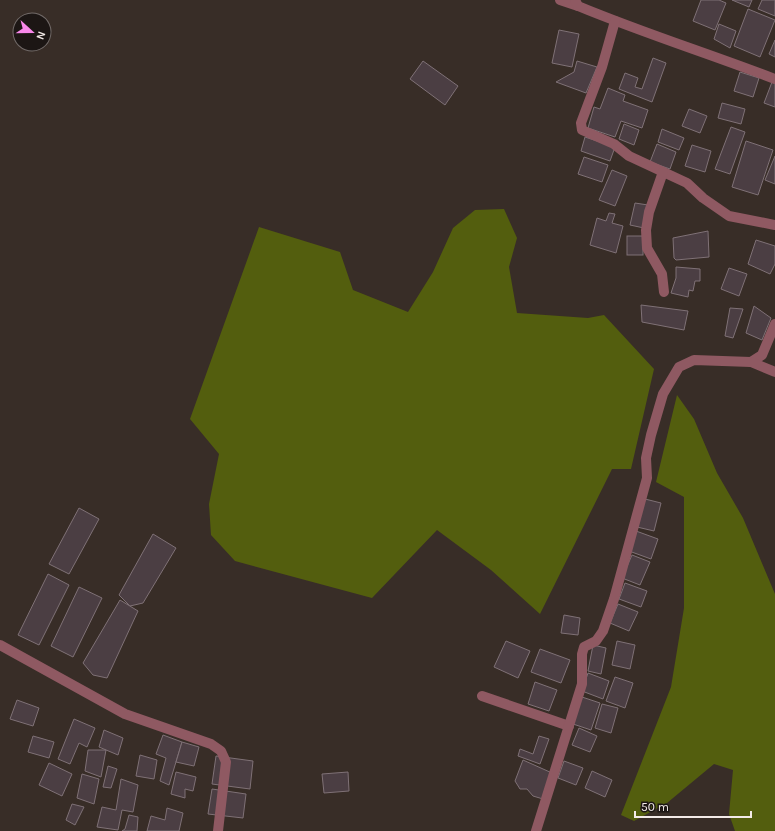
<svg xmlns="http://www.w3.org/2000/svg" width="775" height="831" font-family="Karla,sans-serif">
<rect width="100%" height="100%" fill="#382d27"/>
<g fill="#535e0e">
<polygon points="504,209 517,238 509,267 517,313 588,318 604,315 654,369 631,469 612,469 540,614 491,570 437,530 372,598 235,561 211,535 209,504 219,454 190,419 259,227 340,252 353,290 408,312 433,272 453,228 475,210"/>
<polygon points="677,395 694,419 717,473 743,518 775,594 775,831 735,831 729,814 733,770 714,764 667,803 634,821 621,815 671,687 684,608 684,497 656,482"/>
</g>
<g fill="#4b3e43" stroke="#7f7176">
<polygon points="701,0 719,0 726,3 715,30 693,21"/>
<polygon points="732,0 752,0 749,7"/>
<polygon points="762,0 775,0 775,16 758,9"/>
<polygon points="748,9 775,20 760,57 734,46"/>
<polygon points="719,24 736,31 730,48 714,39"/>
<polygon points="559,30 579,34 572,67 552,63"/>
<polygon points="775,40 775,57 769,54"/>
<polygon points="653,58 666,63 652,102 619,89 625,73 638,78 635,87 642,89"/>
<polygon points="423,61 458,86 445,105 410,79"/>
<polygon points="577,61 597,67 586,93 556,82 574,72"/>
<polygon points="740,72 759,78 753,97 734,91"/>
<polygon points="772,82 775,83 775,107 764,103"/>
<polygon points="608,88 625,95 623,101 648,110 642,128 621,121 615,137 588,128 594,107 600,109"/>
<polygon points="722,103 745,109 741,124 718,118"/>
<polygon points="689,109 707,116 700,133 682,126"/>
<polygon points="624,124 639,130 634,145 619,139"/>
<polygon points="731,127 745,132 730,174 715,169"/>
<polygon points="662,129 684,138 679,150 658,142"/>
<polygon points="585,137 615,147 610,161 581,151"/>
<polygon points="746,141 773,150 758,195 732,187"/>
<polygon points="657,144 676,152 670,169 650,162"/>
<polygon points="692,145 711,151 705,172 685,166"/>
<polygon points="775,156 775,184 765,180"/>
<polygon points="584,157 608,165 602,182 578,174"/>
<polygon points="612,170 627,176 615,206 599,200"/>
<polygon points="635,203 648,205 644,228 630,225"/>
<polygon points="609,213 615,214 612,223 623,226 616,253 590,245 597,218 606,221"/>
<polygon points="708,231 709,257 676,260 674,258 673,238"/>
<rect x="627" y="236" width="16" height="19"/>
<polygon points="756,240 775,246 775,264 770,274 748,264"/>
<polygon points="676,267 700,269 700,281 695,281 693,291 689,290 688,297 671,293 676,278"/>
<polygon points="729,268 747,274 739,296 721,289"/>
<polygon points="641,305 688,311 684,330 642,322"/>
<polygon points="754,306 771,318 762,340 746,333"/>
<polygon points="730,308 743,309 733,338 725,336"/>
<polygon points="645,499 661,503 654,531 637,527"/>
<polygon points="79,508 99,519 69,574 49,564"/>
<polygon points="636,531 658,539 651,559 629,551"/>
<polygon points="153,534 176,548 143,603 130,606 119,595"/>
<polygon points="632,555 650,562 640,585 622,578"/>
<polygon points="48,574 69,585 39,645 18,635"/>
<polygon points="625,583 647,591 641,607 619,599"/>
<polygon points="79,587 102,598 73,657 51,646"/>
<polygon points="120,600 138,611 107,678 93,675 83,663"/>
<polygon points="618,604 638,612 629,631 610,623"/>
<polygon points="564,615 580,618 578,635 561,633"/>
<polygon points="506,641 530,651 518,678 494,667"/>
<polygon points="617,641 635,645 630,669 612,665"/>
<polygon points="593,645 606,648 601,674 588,671"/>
<polygon points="540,649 570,660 561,683 531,672"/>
<polygon points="588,673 609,681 603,699 582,691"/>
<polygon points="615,677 633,683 625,708 606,701"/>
<polygon points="535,682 557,690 549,711 528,704"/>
<polygon points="582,697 600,703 591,730 573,724"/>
<polygon points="17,700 39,708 33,726 10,719"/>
<polygon points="602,704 618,708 611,733 595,728"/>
<polygon points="74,719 95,728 87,747 79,743 70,764 58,759"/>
<polygon points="579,728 597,736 590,752 572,745"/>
<polygon points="104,730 123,738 118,755 99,747"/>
<polygon points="163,735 182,742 169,785 160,781 166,758 156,754"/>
<polygon points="33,736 54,742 49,758 28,752"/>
<polygon points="539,736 549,739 540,764 518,756 520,749 533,754"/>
<polygon points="182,742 199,747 194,766 176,762"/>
<polygon points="88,750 106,750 101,777 85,771"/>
<polygon points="140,755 157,760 154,779 136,776"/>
<polygon points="216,756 253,761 250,789 212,784"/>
<polygon points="523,760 552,773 543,799 533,796 527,789 520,789 515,781"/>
<polygon points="564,761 583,768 576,785 558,778"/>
<polygon points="49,763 72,774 62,796 39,785"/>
<polygon points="108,766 117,769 111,788 103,787"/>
<polygon points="592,771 612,780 605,797 585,788"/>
<polygon points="176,772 196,777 193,791 185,789 185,798 171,794"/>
<polygon points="348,772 349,791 324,793 322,774"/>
<polygon points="82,774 99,779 94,804 77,798"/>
<polygon points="121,779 138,785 133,812 122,810 118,830 97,827 102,807 116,810"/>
<polygon points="212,789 246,794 243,818 208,814"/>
<polygon points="72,804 84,807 75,825 66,820"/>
<polygon points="167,808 183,813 179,831 147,831 151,816 165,820"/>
<polygon points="129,815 138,817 137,831 122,831 125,829"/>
</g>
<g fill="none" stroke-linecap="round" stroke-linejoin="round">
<g stroke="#8f5962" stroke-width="10">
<polyline points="560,0 578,6"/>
<path d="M575,0L578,6C643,33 710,54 775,79"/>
<polyline points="615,21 602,67 581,123 582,130 614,144 629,156 687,183 703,198 729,216 775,225"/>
<polyline points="663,172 649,212 646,230 647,248 662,274 664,292"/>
<polyline points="751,362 762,355 775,324"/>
<polyline points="0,645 125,714 211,744 221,751 226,762 218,831"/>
<polyline points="482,696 569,726"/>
<polyline points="536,831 582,684 582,654 584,647 596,641 603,631 614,599 647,478 646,458 651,435 663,394 679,367 694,360 751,362 775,372"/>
</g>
</g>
<g transform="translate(32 32) rotate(111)"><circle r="19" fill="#1c1614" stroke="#726b69"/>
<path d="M0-3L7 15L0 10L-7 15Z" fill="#f888ea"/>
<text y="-6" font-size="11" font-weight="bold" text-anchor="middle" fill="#f3ebe8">N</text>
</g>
<path d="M635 811v6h116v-6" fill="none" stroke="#f3ebe8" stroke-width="2"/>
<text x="641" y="811" font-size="12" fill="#f3ebe8" stroke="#1c1614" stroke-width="3" paint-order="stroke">50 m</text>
</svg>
